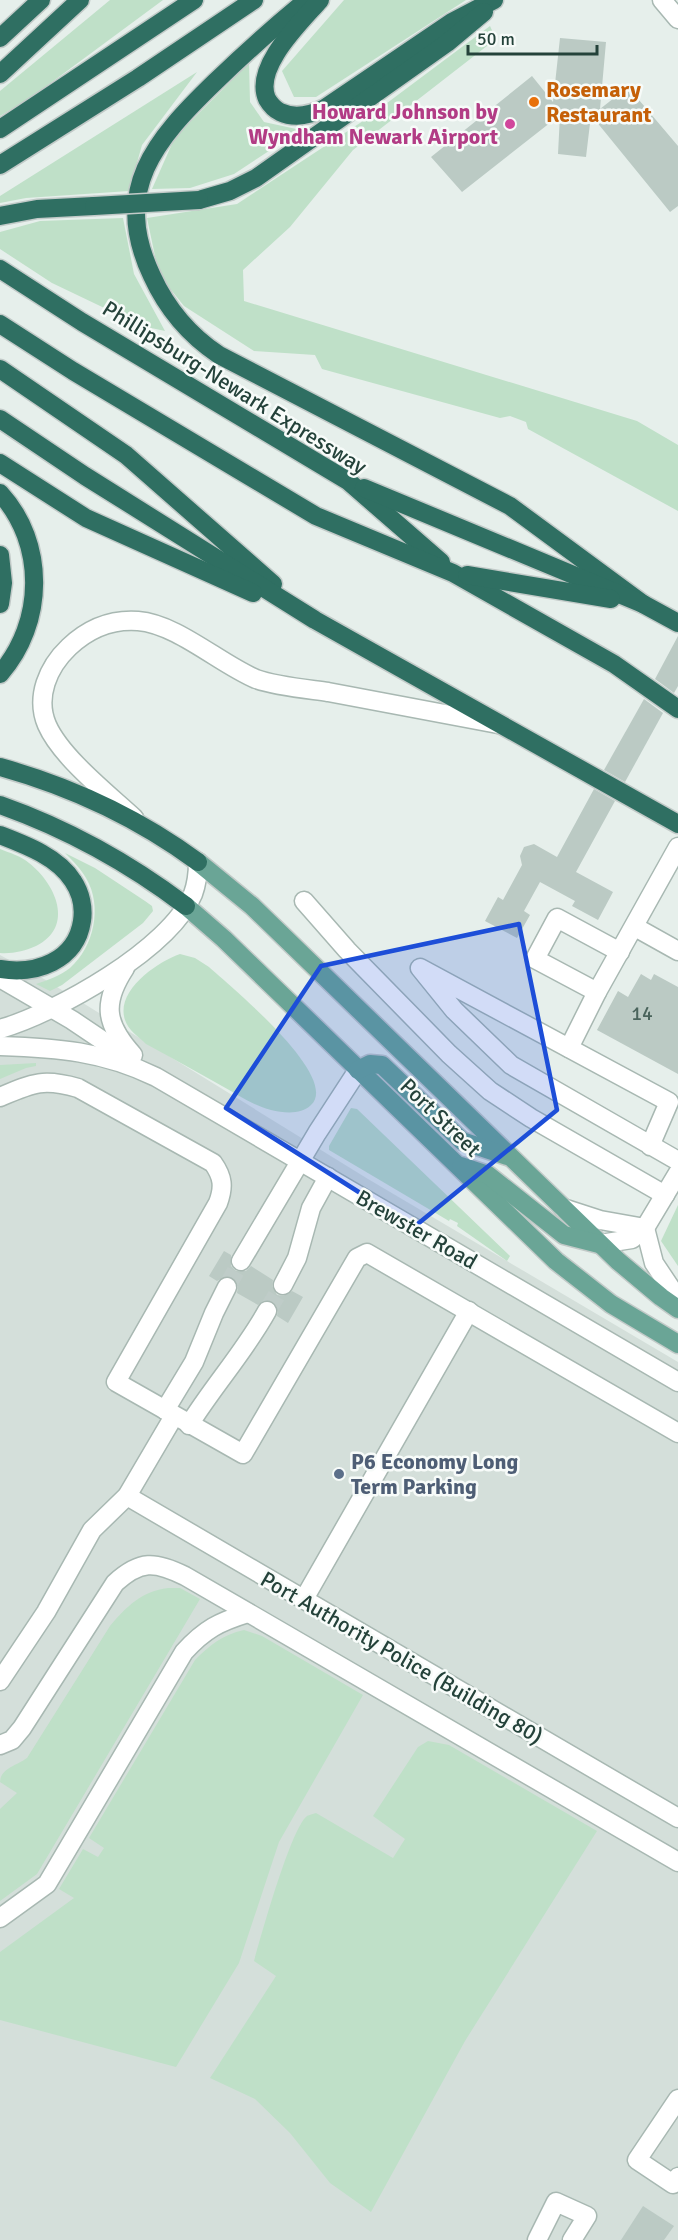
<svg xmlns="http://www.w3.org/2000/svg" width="678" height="2240" font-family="Signika,sans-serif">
<rect width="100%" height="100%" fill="#e6efeb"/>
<polygon fill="#d4dfda" points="0,955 44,979 368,1179 678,1362 678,2240 0,2240"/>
<g fill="#bfe0c8">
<polygon points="110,0 163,0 29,99 0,116 0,91"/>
<polygon points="344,0 466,0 316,97 294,97 282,71"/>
<polygon points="490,26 496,39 353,150 290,227 243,270 244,301 637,421 678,445 678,511 528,429 526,422 510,416 500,418 322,369 315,355 254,351 184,306 159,275 147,218 237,204 363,121"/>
<polygon points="249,63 250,102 264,122 301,130 234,174 190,188 152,189 175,137"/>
<polygon points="197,72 142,145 129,191 26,198 0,203 0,196"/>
<polygon points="123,218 134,274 165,331 142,326 52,283 0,249 0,232 40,221"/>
<path d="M0,849C10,853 21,856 29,863C56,884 75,927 36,946C25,951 12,954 0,953Z"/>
<path d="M65,853L95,868L145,901L152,906L153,911L143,923L62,985L50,991L36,984C48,980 60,976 70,968C94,947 103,906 86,878C81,869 73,861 65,853Z"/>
<path d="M180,954L195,958L209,967C230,986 341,1077 311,1105C301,1115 284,1113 271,1110C254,1106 238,1095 222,1086C197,1072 172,1058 146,1044C139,1037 128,1030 125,1020C115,991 157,962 180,954Z"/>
<polygon points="36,1063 36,1066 26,1068 0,1079 0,1065"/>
<polygon points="351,1108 357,1109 510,1256 507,1261 457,1226 458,1223 450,1219 449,1221 329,1150 329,1146"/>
<polygon points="678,1205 678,1266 661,1241"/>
<path d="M168,1588H180L200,1599L37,1874L0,1901V1809L17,1793L0,1782C1,1768 16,1766 27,1758L110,1626C126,1607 142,1591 168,1588Z"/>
<path d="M244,1630L262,1636L363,1695L279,1842L239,1963L176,2067L0,2020V1952L74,1898L59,1889L83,1849L98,1857L104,1848L89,1838L195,1660C210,1645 222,1635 244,1630Z"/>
<path d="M428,1741L449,1745L597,1831L465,2041L371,2212L330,2183L290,2133L255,2099L210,2078L276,1976L254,1961C261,1936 291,1828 307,1816C307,1816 315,1813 316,1813L393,1858L405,1839L373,1816L418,1747Z"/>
</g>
<g fill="#bbcac4">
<polygon points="560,38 606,42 600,109 628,87 678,146 678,206 670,212 591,115 586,157 558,154 560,115 462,192 431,157 532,76 553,102"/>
<polygon points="678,636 678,686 674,693 655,679"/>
<polygon points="644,699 663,713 625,782 604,770"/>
<polygon points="594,789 615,801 576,872 613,892 598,920 572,906 575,901 540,882 524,911 530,915 517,938 485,921 498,897 503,900 522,865 520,856 524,847 534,844 557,857"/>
<polygon points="641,974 651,980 654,974 678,987 678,1074 597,1030 618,991 628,997"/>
<polygon points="224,1251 231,1255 231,1266 236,1271 246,1271 251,1266 273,1280 272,1286 277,1295 284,1296 292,1291 303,1297 288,1323 277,1316 278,1310 273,1302 266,1300 258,1305 237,1293 238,1286 233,1277 226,1276 217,1281 209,1276"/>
<polygon points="643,2206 674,2226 664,2240 621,2240"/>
</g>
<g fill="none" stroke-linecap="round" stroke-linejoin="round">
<g stroke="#bfccc8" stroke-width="18" stroke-dasharray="18 9" stroke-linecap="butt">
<polyline points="227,1287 241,1261"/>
<polyline points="267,1311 283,1285"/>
</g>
<defs>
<g id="minor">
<polyline points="662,0 678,19"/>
<path d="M134,818C108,794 61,757 47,725C35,697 48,667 69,647C88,629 111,619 138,621C177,624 220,664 256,679C275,686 307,689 328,692C384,703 441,713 498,724"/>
<polyline points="304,901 347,950 449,1054 490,1091 531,1118 665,1195"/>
<polyline points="635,927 678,951"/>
<path d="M125,968C102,1003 105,1024 133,1055"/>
<polyline points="0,978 72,1020 130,1059"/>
<polyline points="597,992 535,959 557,918 620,952"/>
<path d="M0,1029C56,1013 170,949 193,894C197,883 198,873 198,862"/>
<path d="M0,1046C57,1048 103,1051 156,1077L678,1382"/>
<polyline points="569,1048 597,992 678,847"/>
<path d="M0,1097C33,1083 43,1078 78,1088L213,1163C223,1177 224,1187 218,1203L116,1382L243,1454L357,1258L367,1253L678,1433"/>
<polyline points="650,1146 669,1102 420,968 454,1010 511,1065 678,1161"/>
<polyline points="563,1208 600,1220 645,1228"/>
<polyline points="645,1228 654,1263 678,1299"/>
<polyline points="600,1244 632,1239 645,1228 678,1173"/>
<polyline points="241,1261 317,1133 358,1070"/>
<polyline points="283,1285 297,1258 311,1208 328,1177"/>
<polyline points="165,1410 194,1362 214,1313 227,1287"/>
<path d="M189,1425C214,1385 245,1351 267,1311"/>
<polyline points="127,1496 678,1818"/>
<polyline points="304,1599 469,1311"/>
<polyline points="0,1681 46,1612 92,1530 127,1496 174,1416"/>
<path d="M0,1745L12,1740L22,1728L115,1583C140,1560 155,1561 185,1576L678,1862"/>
<path d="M0,1918L47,1884L184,1652C205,1629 219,1622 248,1613"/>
<polyline points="678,2099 637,2160 673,2184 678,2177"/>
<polyline points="537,2240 556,2202 587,2216 572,2240"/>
</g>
<g id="major">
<polyline points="198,862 252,906 618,1261 661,1297 678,1309"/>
<polyline points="186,906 224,939 556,1261 611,1304 678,1344"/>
<polyline points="358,1070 370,1064 382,1065 462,1141 507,1156"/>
<polyline points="461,1166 488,1175 564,1235 599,1244"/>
</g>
<g id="highway">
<path d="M307,0C275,26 244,54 215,82C155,140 111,190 152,276C167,309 189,335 219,355L510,506L643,604"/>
<path d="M320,0C301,22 253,67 267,99C270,104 274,109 280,112C295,119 311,115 325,108L452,22L494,0"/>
<polyline points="0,38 41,0"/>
<polyline points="0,74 80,0"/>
<polyline points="0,129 194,0"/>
<polyline points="0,165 138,78 254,0"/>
<polyline points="199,200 230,191 256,178 447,43 484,12"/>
<polyline points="0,216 37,209 94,206"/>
<polyline points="0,269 82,322 348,481 441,562"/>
<polyline points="0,324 73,371 316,516 453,573 614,664 678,709"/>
<polyline points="0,369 126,455 273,584"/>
<polyline points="0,419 85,476 315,620 678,824"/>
<polyline points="0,463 86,518 253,593"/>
<polyline points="364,488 643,604 678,623"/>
<path d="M0,493C46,543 45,623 0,674"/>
<polyline points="0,555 3,583 0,604"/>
<polyline points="467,575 611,599"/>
<path d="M0,767C72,787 138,818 198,862"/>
<path d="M0,805C68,829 129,863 186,906"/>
<path d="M0,835C26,845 58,857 73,881C81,893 84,908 82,921C76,961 36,975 0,969"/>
</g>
</defs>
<use href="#minor" stroke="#a8b8b2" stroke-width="21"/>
<use href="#major" stroke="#c2cac8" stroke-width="21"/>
<use href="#highway" stroke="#c2cac8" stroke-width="21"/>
<use href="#minor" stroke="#fff" stroke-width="18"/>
<use href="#major" stroke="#6aa596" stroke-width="18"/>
<use href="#highway" stroke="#2f6f62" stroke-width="18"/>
<defs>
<polyline id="highway-bridge" points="94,206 199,200"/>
</defs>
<use href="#highway-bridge" stroke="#c2cac8" stroke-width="21" stroke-linecap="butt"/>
<use href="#highway-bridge" stroke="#2f6f62" stroke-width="18"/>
</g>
<path fill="#1d4ed8" fill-opacity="0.2" stroke="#1d4ed8" stroke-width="4.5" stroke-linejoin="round" d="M519,924L557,1110L414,1227L226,1108L321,966Z"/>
<circle fill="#e8710a" stroke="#f7fbf9" stroke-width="2" cx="534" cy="102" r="6"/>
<circle fill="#d1479c" stroke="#f7fbf9" stroke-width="2" cx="510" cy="124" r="6"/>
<circle fill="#5c6f8a" stroke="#f7fbf9" stroke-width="2" cx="339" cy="1474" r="6"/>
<g text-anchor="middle" stroke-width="5" stroke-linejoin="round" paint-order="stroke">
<g font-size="20" fill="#4a645c">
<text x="642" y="1020">14</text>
</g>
<g font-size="22" font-weight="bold" fill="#c56008" stroke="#f7fbf9" text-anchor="start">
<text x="546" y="97">Rosemary<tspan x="546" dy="25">Restaurant</tspan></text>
</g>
<g font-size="22" font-weight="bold" fill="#b23c85" stroke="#f7fbf9" text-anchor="end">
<text x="498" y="119">Howard Johnson by<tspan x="498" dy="25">Wyndham Newark Airport</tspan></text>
</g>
<g font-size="22" fill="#24423a" stroke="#f7fbf9">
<text transform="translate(235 387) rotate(32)" y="8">Phillipsburg-Newark Expressway</text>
<text transform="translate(441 1117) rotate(44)" y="8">Port Street</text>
<text transform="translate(417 1229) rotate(30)" y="8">Brewster Road</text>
<text transform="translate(402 1657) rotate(30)" y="8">Port Authority Police (Building 80)</text>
</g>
<g font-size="22" font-weight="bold" fill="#4e5e75" stroke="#f7fbf9" text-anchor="start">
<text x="351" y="1469">P6 Economy Long<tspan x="351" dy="25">Term Parking</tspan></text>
</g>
</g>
<path d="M468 45v9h129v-9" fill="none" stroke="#24423a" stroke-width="3"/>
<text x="477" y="45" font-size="18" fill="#24423a" stroke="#f7fbf9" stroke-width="4.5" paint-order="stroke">50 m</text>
</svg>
